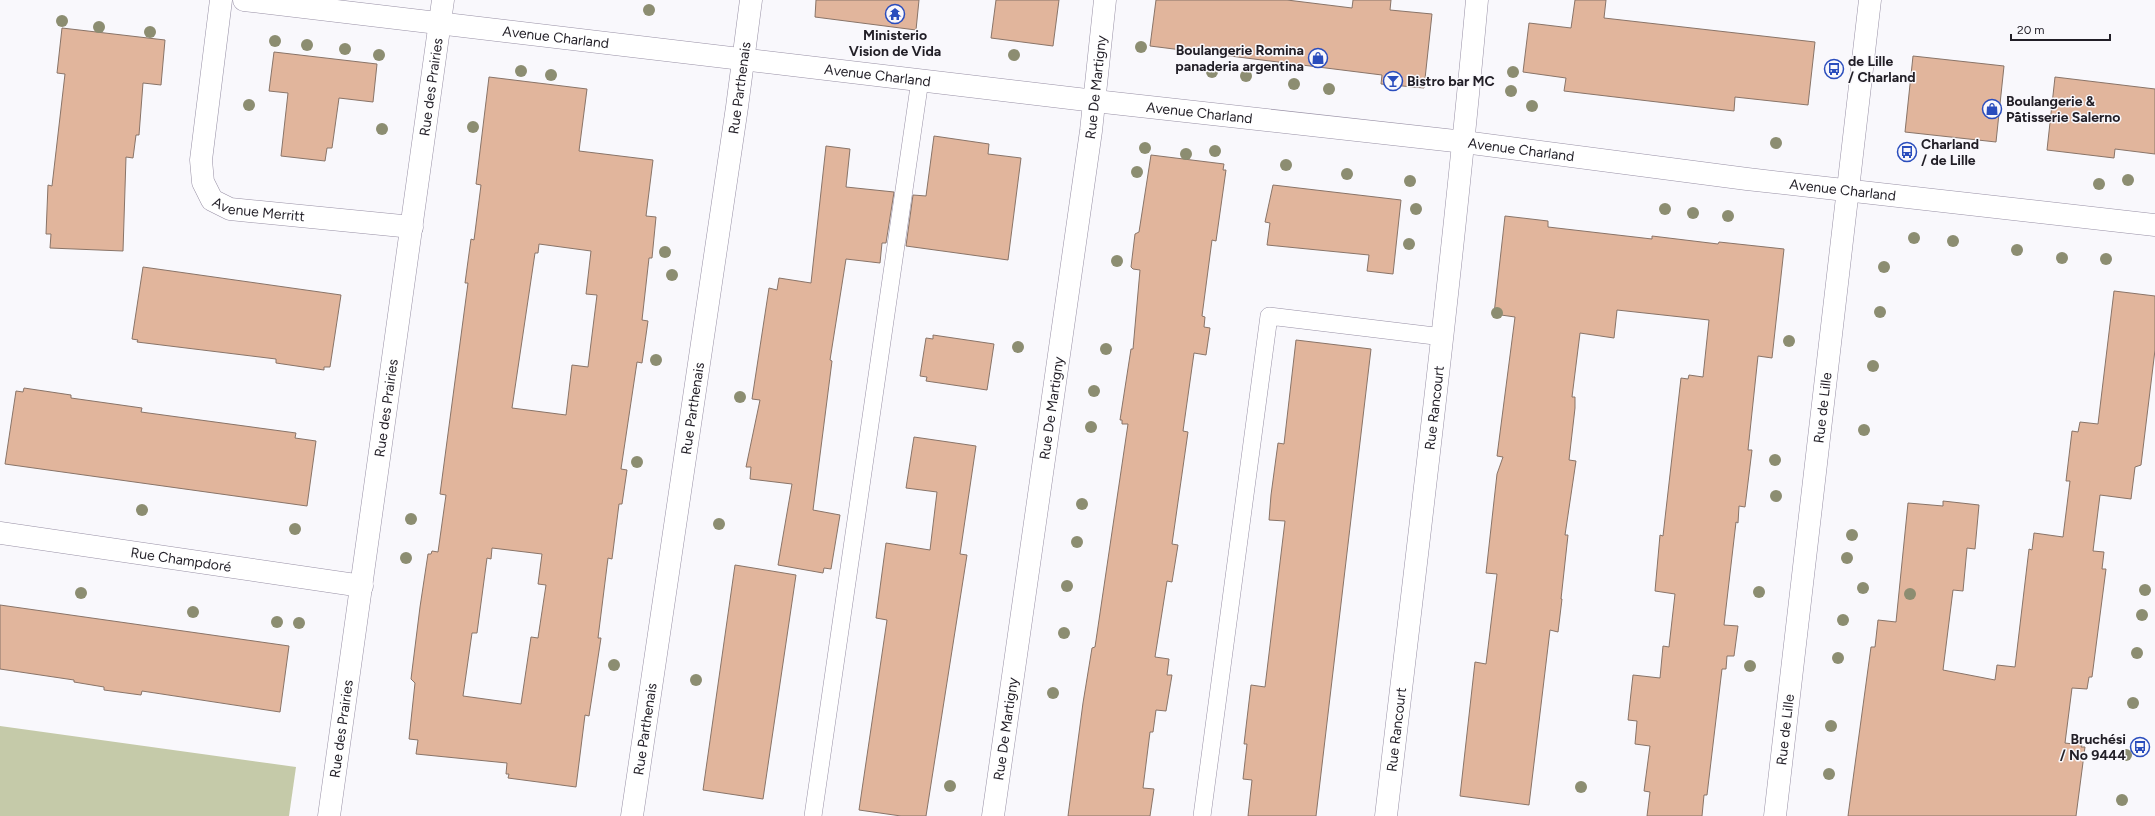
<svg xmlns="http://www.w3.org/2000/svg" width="2155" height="816" font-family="Figtree,sans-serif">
<rect width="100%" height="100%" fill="#f9f8fc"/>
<polygon fill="#c5caa9" points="0,726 296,767 289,816 0,816"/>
<g fill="#e1b59c" stroke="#897468" fill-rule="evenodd">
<polygon points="816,0 919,0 916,30 815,17"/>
<polygon points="996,0 1059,0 1053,46 991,38"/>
<polygon points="1156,0 1287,0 1352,8 1353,0 1391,0 1390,10 1432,14 1424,88 1381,84 1382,75 1150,46"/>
<polygon points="1575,0 1606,0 1604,18 1815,42 1808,105 1735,97 1734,111 1564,91 1566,78 1523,72 1529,23 1571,28"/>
<polygon points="62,28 165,40 161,85 143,83 139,135 136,135 133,158 126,157 123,251 50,248 51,234 46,234 48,185 52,186 65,74 57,73"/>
<polygon points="274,52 377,64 373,102 339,98 332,148 327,148 325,161 281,156 288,93 269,91"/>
<polygon points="1913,56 2004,66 1996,142 1905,132"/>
<path d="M489,77L587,89L579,151L653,160L646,216L656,217L652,258H649L642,320L648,321L642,363L637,362L621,469L627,470L622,504H619L612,559L608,558L598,638H601L589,716L585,715L576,787L508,778L509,774H506L507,763L416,754L418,740L409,739L415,683L411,679L420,607L428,554H431L432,551L438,552L446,495L440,494L468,283H465L471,239L474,240L481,185L476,184ZM539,244L591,251L586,294L597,295L588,367L572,365L566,415L512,408L535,253H538ZM492,548L542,554L538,584L546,585L538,638L531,637L521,704L463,696L472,633H477L487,558L491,559Z"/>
<polygon points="2055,77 2155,89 2155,154 2115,149 2114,158 2047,150"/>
<polygon points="934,136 989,144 988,154 1021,158 1008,260 906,246 913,195 926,196"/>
<polygon points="826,146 850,149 846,187 894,192 886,243 882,243 880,263 846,259 830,360 832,361 813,510 840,515 831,569 824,568 823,573 778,565 792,484 750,479 751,467 746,467 760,400 752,399 769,288 777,290 779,278 811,283"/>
<polygon points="1151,155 1224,164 1223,170 1226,170 1216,241 1212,240 1202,316 1205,317 1204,327 1210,328 1206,355 1194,353 1183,431 1188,432 1172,544 1178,545 1172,582 1167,581 1155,657 1169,659 1167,675 1172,675 1166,711 1156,710 1153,732 1150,732 1143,788 1154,789 1150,816 1068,816 1083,703 1092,648 1095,647 1128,424 1122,424 1122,420 1120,420 1131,349 1133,349 1140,270 1133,269 1131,267 1135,234 1139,232"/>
<polygon points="1273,185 1401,200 1393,274 1367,271 1369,255 1267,245 1270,223 1265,222"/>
<polygon points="1505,216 1548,221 1548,227 1652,239 1652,236 1718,244 1719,242 1784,249 1772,358 1758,356 1748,450 1752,450 1745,507 1739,506 1738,523 1736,522 1724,625 1738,626 1734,656 1727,656 1726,669 1722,669 1707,795 1704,795 1702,816 1647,816 1650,792 1644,791 1650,746 1635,744 1637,721 1628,720 1633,675 1660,678 1663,646 1669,647 1675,594 1655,591 1660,535 1663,536 1681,378 1688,379 1689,375 1703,377 1709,320 1617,310 1614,338 1580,333 1572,397 1575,397 1575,408 1569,460 1576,461 1565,535 1568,535 1561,599 1562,599 1558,632 1550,630 1529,805 1460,796 1475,662 1486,664 1497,574 1486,573 1497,474 1503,457 1497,456 1515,317 1494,314"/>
<polygon points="143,267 341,295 330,367 324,367 324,370 276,363 276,359 137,342 138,340 132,339"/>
<polygon points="2114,291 2155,296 2155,350 2141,465 2135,467 2131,499 2100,495 2093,551 2104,552 2102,569 2106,569 2092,677 2089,677 2087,689 2072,688 2065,743 2082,745 2081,747 2085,747 2076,816 1848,816 1871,647 1875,647 1878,620 1896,622 1908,503 1943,506 1943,501 1979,505 1975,549 1967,548 1963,591 1953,590 1943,670 1995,680 1997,665 2015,667 2029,549 2032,550 2034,533 2063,537 2070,481 2066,481 2072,431 2078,432 2080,422 2098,424"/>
<polygon points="933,335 994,344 987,390 926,381 927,377 920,376 926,338 933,339"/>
<polygon points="1296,340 1371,349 1316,816 1248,816 1252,780 1243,779 1247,744 1244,744 1251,685 1265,687 1285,521 1269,520 1271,495 1278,443 1284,444"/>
<polygon points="24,388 71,395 71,398 142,408 141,412 296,433 295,438 316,441 307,506 5,464 16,391 23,392"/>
<polygon points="914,437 976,446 960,554 967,555 926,816 901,816 859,810 887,620 876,618 886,543 930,550 937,492 906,488"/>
<polygon points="735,565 796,575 763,799 703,790"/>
<polygon points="0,605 289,646 280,712 142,691 141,695 104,690 104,687 74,682 74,680 0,669"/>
</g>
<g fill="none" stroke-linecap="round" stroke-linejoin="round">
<defs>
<g id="service">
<polyline points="813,816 920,80"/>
<polyline points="1202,816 1269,316 1443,337"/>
</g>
<g id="minor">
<path id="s1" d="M221,0L201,160L203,182L212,200L230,209L412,227"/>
<path id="s2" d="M0,533L362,586"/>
<path id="s3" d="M329,816L443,0"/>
<path id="s4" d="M632,816L737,107L751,0"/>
<path id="s5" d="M993,816L1091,131L1105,0"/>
<path id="s6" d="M1386,816C1418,544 1452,273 1477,0"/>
<path id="s7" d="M1775,816L1870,0"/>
</g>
<g id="tertiary">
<path id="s8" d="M244,0L1095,101L1464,142L1747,179L2155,225"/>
</g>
</defs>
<use href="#service" stroke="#9890a5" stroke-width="18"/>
<use href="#minor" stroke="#9890a5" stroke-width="23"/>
<use href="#tertiary" stroke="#9890a5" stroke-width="23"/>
<use href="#service" stroke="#fff" stroke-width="17"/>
<use href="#minor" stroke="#fff" stroke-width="22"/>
<use href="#tertiary" stroke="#fff" stroke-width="22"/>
</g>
<g fill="#8c8d71">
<circle cx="649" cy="10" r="6"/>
<circle cx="62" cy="21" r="6"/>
<circle cx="99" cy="27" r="6"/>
<circle cx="150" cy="32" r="6"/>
<circle cx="275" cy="41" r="6"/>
<circle cx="307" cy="45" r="6"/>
<circle cx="1141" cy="47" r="6"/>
<circle cx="345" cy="49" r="6"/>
<circle cx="379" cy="55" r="6"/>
<circle cx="1014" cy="55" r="6"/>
<circle cx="521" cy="71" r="6"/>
<circle cx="1212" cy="72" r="6"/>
<circle cx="1513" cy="72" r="6"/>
<circle cx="551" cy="75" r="6"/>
<circle cx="1246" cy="76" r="6"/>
<circle cx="1294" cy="84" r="6"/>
<circle cx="1329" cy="89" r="6"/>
<circle cx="1511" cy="91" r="6"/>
<circle cx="249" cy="105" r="6"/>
<circle cx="1532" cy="106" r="6"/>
<circle cx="473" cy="127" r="6"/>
<circle cx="382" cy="129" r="6"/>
<circle cx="1776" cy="143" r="6"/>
<circle cx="1145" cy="148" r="6"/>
<circle cx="1215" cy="151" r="6"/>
<circle cx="1186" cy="154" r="6"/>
<circle cx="1286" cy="165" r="6"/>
<circle cx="1137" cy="172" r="6"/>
<circle cx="1347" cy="174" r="6"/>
<circle cx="2128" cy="180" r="6"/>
<circle cx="1410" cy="181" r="6"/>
<circle cx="2099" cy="184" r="6"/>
<circle cx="1416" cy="209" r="6"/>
<circle cx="1665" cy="209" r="6"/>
<circle cx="1693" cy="213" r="6"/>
<circle cx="1728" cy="216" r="6"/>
<circle cx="1914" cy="238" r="6"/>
<circle cx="1953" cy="241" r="6"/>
<circle cx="1409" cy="244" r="6"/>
<circle cx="2017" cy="250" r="6"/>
<circle cx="665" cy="252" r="6"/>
<circle cx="2062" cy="258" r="6"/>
<circle cx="2106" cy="259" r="6"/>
<circle cx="1117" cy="261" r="6"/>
<circle cx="1884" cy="267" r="6"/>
<circle cx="672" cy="275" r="6"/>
<circle cx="1880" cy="312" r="6"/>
<circle cx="1497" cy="313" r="6"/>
<circle cx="1789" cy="341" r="6"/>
<circle cx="1018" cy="347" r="6"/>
<circle cx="1106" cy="349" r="6"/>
<circle cx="656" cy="360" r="6"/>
<circle cx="1873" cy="366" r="6"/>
<circle cx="1094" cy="391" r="6"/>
<circle cx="740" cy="397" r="6"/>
<circle cx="1091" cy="427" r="6"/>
<circle cx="1864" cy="430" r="6"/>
<circle cx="1775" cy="460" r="6"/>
<circle cx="637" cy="462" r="6"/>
<circle cx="1776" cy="496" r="6"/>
<circle cx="1082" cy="504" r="6"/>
<circle cx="142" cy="510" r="6"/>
<circle cx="411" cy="519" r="6"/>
<circle cx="719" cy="524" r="6"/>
<circle cx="295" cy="529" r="6"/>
<circle cx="1852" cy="535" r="6"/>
<circle cx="1077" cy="542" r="6"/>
<circle cx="406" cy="558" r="6"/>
<circle cx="1847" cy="558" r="6"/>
<circle cx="1067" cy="586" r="6"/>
<circle cx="1863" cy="588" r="6"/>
<circle cx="2145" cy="590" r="6"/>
<circle cx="1759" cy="592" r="6"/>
<circle cx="81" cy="593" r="6"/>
<circle cx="1910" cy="594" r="6"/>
<circle cx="193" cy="612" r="6"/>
<circle cx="2142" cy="615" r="6"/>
<circle cx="1843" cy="620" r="6"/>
<circle cx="277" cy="622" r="6"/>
<circle cx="299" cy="623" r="6"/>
<circle cx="1064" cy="633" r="6"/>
<circle cx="2137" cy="653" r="6"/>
<circle cx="1838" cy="658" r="6"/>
<circle cx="614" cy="665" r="6"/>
<circle cx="1750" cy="666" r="6"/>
<circle cx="696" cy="680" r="6"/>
<circle cx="1053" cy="693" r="6"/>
<circle cx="2133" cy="703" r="6"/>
<circle cx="1831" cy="726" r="6"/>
<circle cx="2126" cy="755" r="6"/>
<circle cx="1829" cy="774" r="6"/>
<circle cx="950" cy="786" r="6"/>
<circle cx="1581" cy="787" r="6"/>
<circle cx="2122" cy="800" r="6"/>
</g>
<defs>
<symbol id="temple-ring" viewBox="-11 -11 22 22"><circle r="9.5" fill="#f9f8fc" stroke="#2a4dbd" stroke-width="1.5"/><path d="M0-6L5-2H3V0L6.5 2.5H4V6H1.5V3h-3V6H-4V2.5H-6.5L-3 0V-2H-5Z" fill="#2a4dbd"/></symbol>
<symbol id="shop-ring" viewBox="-11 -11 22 22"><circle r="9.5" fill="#f9f8fc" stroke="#2a4dbd" stroke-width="1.5"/><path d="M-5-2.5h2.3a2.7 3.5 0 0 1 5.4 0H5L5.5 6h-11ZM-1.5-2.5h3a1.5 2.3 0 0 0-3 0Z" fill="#2a4dbd"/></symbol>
<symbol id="bus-ring" viewBox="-11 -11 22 22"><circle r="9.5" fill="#f9f8fc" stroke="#2a4dbd" stroke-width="1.5"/><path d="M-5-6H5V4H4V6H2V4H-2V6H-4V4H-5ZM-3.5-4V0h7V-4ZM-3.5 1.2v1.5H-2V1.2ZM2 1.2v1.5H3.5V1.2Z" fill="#2a4dbd"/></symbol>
<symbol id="bar-ring" viewBox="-11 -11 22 22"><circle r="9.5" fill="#f9f8fc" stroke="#2a4dbd" stroke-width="1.5"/><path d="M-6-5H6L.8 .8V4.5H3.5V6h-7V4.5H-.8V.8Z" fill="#2a4dbd"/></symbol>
</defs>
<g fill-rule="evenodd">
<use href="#temple-ring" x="884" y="3" width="22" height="22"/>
<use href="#shop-ring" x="1307" y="47" width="22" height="22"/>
<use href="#bus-ring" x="1823" y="58" width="22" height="22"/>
<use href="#bar-ring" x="1382" y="70" width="22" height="22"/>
<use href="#shop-ring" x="1981" y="98" width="22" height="22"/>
<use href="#bus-ring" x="1896" y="141" width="22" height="22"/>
<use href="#bus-ring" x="2129" y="736" width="22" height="22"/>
</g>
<g text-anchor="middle" stroke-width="3" stroke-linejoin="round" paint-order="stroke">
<g font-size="14" font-weight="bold" fill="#221f27" stroke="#f9f8fc" text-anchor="start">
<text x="895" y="40" text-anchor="middle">Ministerio<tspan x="895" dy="16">Vision de Vida</tspan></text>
<text x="1304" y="55" text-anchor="end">Boulangerie Romina<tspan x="1304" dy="16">panaderia argentina</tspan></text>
<text x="1848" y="66">de Lille<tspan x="1848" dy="16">/ Charland</tspan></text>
<text x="1407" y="86">Bistro bar MC</text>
<text x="2006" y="106">Boulangerie &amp;<tspan x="2006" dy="16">Pâtisserie Salerno</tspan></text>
<text x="1921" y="149">Charland<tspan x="1921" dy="16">/ de Lille</tspan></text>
<text x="2126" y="744" text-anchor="end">Bruchési<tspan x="2126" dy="16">/ No 9444</tspan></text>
</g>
<g font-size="14" fill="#221f27" stroke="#f9f8fc">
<text dy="5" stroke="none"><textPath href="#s8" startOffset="314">Avenue Charland</textPath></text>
<text dy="5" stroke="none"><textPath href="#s8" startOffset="638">Avenue Charland</textPath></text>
<text dy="5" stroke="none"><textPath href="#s3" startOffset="736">Rue des Prairies</textPath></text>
<text dy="5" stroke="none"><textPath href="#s5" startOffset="736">Rue De Martigny</textPath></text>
<text dy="5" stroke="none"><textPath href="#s4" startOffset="736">Rue Parthenais</textPath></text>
<text dy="5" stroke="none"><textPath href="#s8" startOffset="962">Avenue Charland</textPath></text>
<text dy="5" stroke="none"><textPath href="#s8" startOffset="1286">Avenue Charland</textPath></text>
<text dy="5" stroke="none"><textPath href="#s8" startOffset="1610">Avenue Charland</textPath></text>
<text dy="5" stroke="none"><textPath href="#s1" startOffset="252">Avenue Merritt</textPath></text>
<text dy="5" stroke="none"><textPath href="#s3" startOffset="412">Rue des Prairies</textPath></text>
<text dy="5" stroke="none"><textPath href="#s4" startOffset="412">Rue Parthenais</textPath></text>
<text dy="5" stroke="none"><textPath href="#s5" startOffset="412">Rue De Martigny</textPath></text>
<text dy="5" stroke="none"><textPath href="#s6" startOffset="411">Rue Rancourt</textPath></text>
<text dy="5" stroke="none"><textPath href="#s7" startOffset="411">Rue de Lille</textPath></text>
<text dy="5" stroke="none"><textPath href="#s2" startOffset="183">Rue Champdoré</textPath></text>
<text dy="5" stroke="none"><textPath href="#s3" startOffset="88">Rue des Prairies</textPath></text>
<text dy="5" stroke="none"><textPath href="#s4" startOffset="88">Rue Parthenais</textPath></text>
<text dy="5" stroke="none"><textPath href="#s5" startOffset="88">Rue De Martigny</textPath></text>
<text dy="5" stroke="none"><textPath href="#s6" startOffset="87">Rue Rancourt</textPath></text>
<text dy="5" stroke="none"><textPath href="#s7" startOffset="87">Rue de Lille</textPath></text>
</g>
</g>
<path d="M2011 34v6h99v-6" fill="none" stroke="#221f27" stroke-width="2"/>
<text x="2017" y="34" font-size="12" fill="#221f27" stroke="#f9f8fc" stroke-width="3" paint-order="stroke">20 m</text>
</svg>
